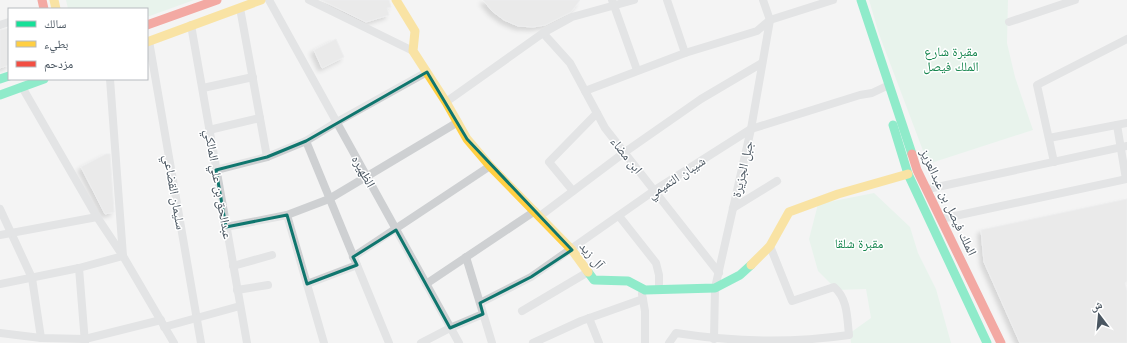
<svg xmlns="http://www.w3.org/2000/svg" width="1127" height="343" font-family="'Nunito Sans','Noto Naskh Arabic',sans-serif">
<defs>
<filter id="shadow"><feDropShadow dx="-3.5" dy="3.5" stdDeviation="2" flood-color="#0004"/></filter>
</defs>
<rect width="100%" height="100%" fill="#f4f4f4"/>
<g fill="#d9f2e3">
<polygon points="66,0 194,0 147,17 147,9 68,9"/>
<polygon points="869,0 1008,0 1007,43 1015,77 1033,130 928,164 879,34"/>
<polygon points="874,193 910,227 918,253 936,289 951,343 851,343 850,333 871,318 866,289 837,290 818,271 809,239 818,204"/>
</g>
<g fill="#ddddde" stroke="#e5e6e7" filter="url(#shadow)">
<polygon points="321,0 389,0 391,7 387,8 389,15 366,22"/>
<polygon points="483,0 580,0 571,12 545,25 533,27 518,26 504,20 492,11"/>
<polygon points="9,28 9,65 0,68 0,30"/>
<polygon points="336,39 344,57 322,68 314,50"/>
<polygon points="106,154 110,154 114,212 105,214 81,167"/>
<polygon points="1127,199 1127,281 1125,283 1127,291 1127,343 1020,343 984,262 981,230"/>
</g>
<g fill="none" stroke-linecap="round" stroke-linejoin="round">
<g stroke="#ced0d2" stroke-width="8">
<polyline points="269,0 459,343"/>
<polyline points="309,0 413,51"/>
<polyline points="612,0 637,70"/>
<polyline points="667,0 685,53"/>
<polyline points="240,8 267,157"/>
<polyline points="1009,22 1075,0"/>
<polyline points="0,25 9,22"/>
<polyline points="191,25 247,343"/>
<polyline points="543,33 570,63 605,128 719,273"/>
<polyline points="149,41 201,343"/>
<polyline points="22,87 97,217 123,256 174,343"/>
<polyline points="203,88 253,77"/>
<polyline points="585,91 685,53 757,31 770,20 833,0"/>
<polyline points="446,102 543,33 572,17 634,0"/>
<polyline points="1117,125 1126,179"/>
<polyline points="209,130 260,118"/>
<polyline points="1049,138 1127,123"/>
<polyline points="306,141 389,343"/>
<polyline points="1054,162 1037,85 1127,39"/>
<polyline points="216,170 267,157 306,141 337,122 427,72"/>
<polyline points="928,189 1127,146"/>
<polyline points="573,191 549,162 597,113"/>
<polyline points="733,208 777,181"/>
<polyline points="0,209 32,278 41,338"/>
<polyline points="287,215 324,343"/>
<polyline points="540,216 625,152 701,99 762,63"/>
<polyline points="619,216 656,263 659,275 659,289"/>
<polyline points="941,219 1127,179"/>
<polyline points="226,227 287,215 329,199 458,122"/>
<polyline points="0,235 97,217"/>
<polyline points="353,257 490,166"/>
<polyline points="466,257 492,343"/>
<polyline points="233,266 272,255"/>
<polyline points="79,268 85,343"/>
<polyline points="0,284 79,268 123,256 110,79"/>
<polyline points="307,284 357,265"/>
<polyline points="426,284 535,211"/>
<polyline points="237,290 268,285"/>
<polyline points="642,294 645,311 645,343"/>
<polyline points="480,303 531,277 655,190 751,129 860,95 872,93 889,85"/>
<polyline points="522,311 588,272"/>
<polyline points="589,318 599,343"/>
<polyline points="164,327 240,306"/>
<polyline points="0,333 41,338 85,339 161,320"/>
<polyline points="714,339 715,288 751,129 770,20 763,0"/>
<polyline points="421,343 450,328 483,314"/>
<polyline points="533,343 581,321 643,299"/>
<path d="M669,343L676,333C733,342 793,343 849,335C847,318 848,299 834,287L792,301L770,246"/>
</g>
<g stroke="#16e098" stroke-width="9">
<polyline points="861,0 912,154"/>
<polyline points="0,79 9,76"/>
<polyline points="0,95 44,79"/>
<polyline points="893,125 908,174 987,343"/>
<polyline points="588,272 594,280 628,281 645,290 715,288 740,275 751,265"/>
</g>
<g stroke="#ffcf43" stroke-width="9">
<polyline points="54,0 56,9"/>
<polyline points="396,0 415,31 413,51 446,102 467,139 490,166 572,250 588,272"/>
<polyline points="147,42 261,0"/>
<polyline points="751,265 770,246 789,212 838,194 908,174"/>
</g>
<g stroke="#f24e42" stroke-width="9">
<polyline points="42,0 44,9"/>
<polyline points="147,25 217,0"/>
<polyline points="912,154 917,170 1001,343"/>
</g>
</g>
<path d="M0 0H1127V343H0ZM427,72L467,139L572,250L531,277L480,303L483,314L450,328L396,230L353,257L357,265L307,284L287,215L226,227L216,170L267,157L306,141Z" fill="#f4f4f4" fill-opacity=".55" fill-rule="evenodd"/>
<path fill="none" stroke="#0f766e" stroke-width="3" stroke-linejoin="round" d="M427,72L467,139L572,250L531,277L480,303L483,314L450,328L396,230L353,257L357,265L307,284L287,215L226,227L216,170L267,157L306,141Z"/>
<g text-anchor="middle" stroke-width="3" stroke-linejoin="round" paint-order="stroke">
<g font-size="13" fill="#17864f" stroke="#fff">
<text x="951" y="56">مقبرة شارع<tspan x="951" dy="15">الملك فيصل</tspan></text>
<text x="859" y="248">مقبرة شلقا</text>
</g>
<g font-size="13" fill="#4a5661" stroke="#fff">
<text transform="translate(627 155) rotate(51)" y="5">ابن مضاء</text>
<text transform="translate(742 169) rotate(-77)" y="5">جبل الجزيرة</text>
<text transform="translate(364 171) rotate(61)" y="5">الظهيره</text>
<text transform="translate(676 177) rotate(-33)" y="5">شيبان التميمي</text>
<text transform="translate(219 184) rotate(80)" y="5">عبدالحق بن علي المالكي</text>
<text transform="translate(175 192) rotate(80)" y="5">سليمان القضاعي</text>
<text transform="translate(949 202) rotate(65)" y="5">الملك فيصل بن عبدالعزيز</text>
<text transform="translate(592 255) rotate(51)" y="5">آل زيد</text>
</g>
</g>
<rect x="8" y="8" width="140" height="72" fill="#ffffff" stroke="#b7bbc0"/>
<rect x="16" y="21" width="20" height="6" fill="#16e098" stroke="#b7bbc0"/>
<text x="44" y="28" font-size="12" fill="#4a5661">سالك</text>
<rect x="16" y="41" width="20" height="6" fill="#ffcf43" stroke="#b7bbc0"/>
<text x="44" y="48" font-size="12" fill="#4a5661">بطيء</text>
<rect x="16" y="61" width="20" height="6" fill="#f24e42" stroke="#b7bbc0"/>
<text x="44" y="68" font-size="12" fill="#4a5661">مزدحم</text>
<g transform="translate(1099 315) rotate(344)" stroke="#ffffff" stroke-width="3" paint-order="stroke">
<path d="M0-3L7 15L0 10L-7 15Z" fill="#4a5661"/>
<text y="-6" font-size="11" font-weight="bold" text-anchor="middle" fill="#4a5661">ش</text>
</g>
</svg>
